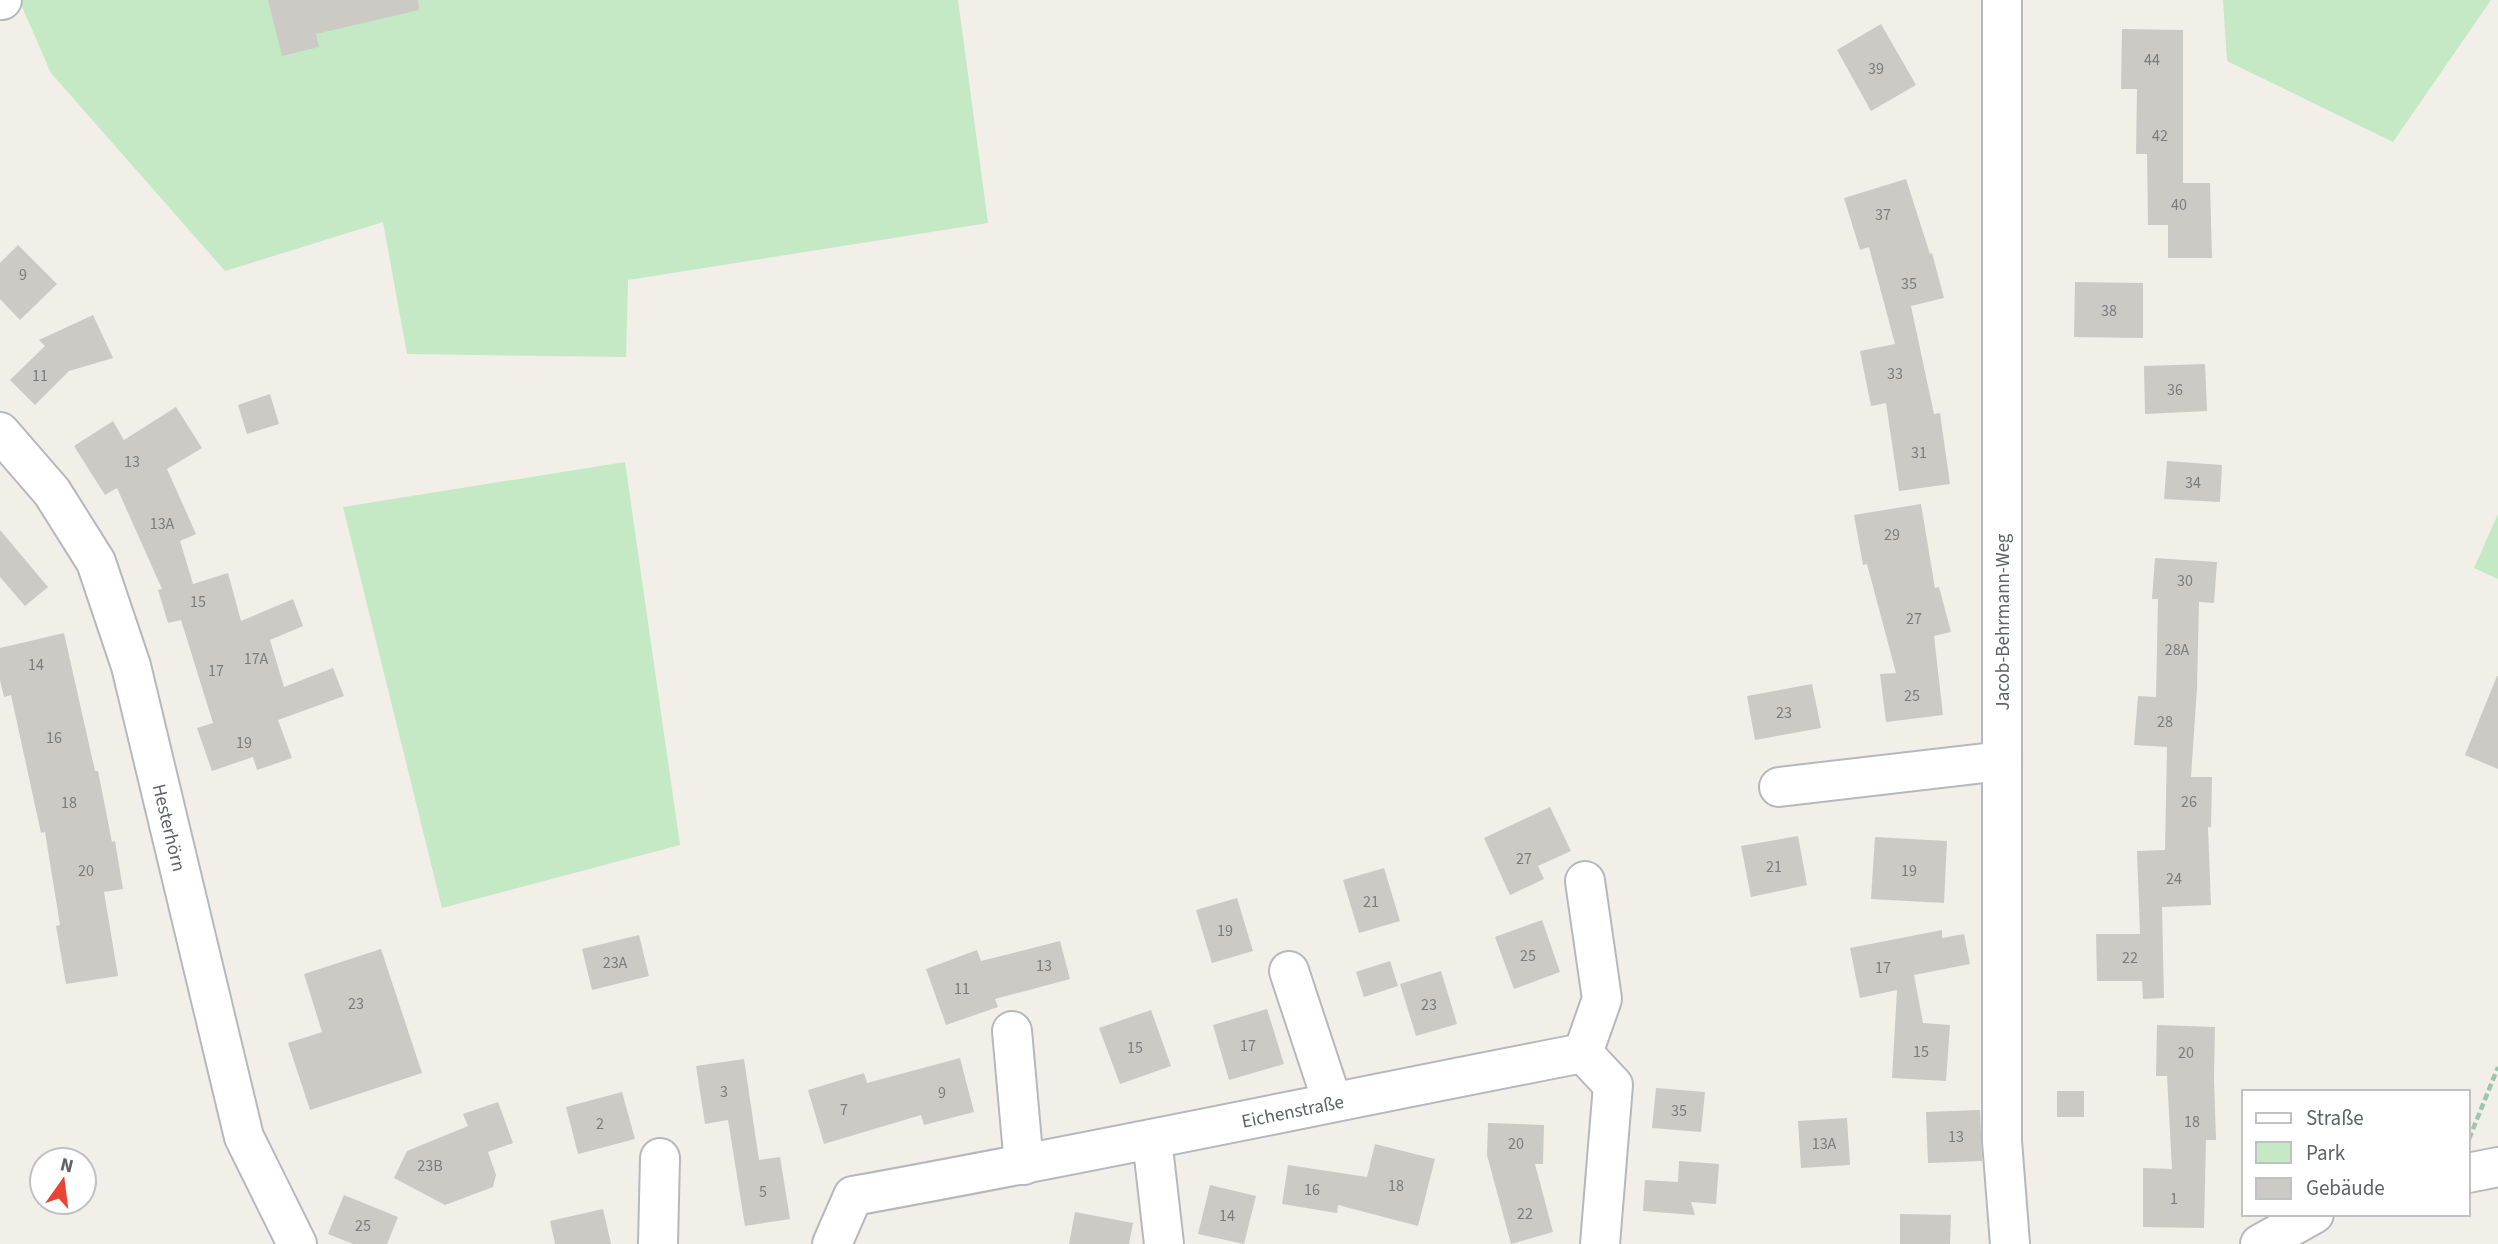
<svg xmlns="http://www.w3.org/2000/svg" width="2498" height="1244" font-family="'Source Sans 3',sans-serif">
<rect width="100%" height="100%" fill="#f1efe8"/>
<g fill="#c5e8c5">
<polygon points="19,0 958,0 988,223 628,280 626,357 407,354 383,222 225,271 51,73"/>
<polygon points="2223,0 2491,0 2393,142 2227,61"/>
<polygon points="625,462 680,845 442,908 343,507"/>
<polygon points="2498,514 2498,579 2474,568"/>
</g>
<g fill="#cccac5">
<polygon points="268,0 418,0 419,10 316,34 319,47 282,56"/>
<polygon points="1881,24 1916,85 1871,111 1837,50"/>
<polygon points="2122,29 2183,30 2183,183 2210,183 2212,258 2168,258 2168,225 2148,225 2147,154 2136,154 2137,89 2121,89"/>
<polygon points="1906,179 1930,254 1932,253 1944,298 1911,306 1934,414 1940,413 1950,484 1899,491 1886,403 1871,406 1860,351 1895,344 1869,247 1860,250 1844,198"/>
<polygon points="18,245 57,284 20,320 0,299 0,263"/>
<polygon points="2075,282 2143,283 2143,338 2074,337"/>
<polygon points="93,315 113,358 69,371 35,405 10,380 45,346 39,340"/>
<polygon points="2205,364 2207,411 2145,414 2144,366"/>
<polygon points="270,394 279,424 247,434 238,405"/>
<polygon points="176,407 202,448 167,469 196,534 180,541 193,584 228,573 241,621 293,599 303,626 270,640 284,687 333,668 344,696 278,720 292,758 257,770 253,757 212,771 197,728 213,723 181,620 168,623 158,590 162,589 117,488 105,495 74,446 113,421 124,440"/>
<polygon points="2167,461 2222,465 2220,502 2164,499"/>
<polygon points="1921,504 1935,588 1939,587 1951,632 1934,636 1943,715 1886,722 1880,674 1896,673 1867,564 1863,565 1854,515"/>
<polygon points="0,530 48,587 25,606 0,577"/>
<polygon points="2155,558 2217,562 2214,603 2199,602 2197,688 2191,777 2212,777 2211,827 2208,827 2211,905 2162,907 2164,998 2143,999 2142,981 2097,981 2096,934 2140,934 2137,851 2165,850 2167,747 2134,745 2138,696 2156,697 2158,599 2152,599"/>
<polygon points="64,633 95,771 98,771 112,842 115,841 123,889 104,892 118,976 66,984 56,926 60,925 45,832 41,833 11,695 4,697 0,680 0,648"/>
<polygon points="2497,676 2498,676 2498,769 2465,755"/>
<polygon points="1812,684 1821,728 1755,740 1747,696"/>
<polygon points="1550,807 1571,851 1538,866 1544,879 1510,895 1484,838"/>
<polygon points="1798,836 1807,885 1751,897 1741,846"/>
<polygon points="1875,837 1947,841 1944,903 1871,899"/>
<polygon points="1384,868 1400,921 1359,933 1343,880"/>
<polygon points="1237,898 1253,951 1212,963 1196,910"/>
<polygon points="1542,920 1560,972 1514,989 1495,937"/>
<polygon points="1942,930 1942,938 1964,934 1970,964 1914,975 1923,1023 1950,1025 1946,1081 1892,1078 1897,990 1860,998 1850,948"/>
<polygon points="639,935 649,976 592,990 582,949"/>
<polygon points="1060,941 1070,979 995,999 998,1007 946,1025 926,969 977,950 981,961"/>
<polygon points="381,949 422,1073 310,1110 288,1043 322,1032 304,974"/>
<polygon points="1390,961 1398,986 1364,997 1356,972"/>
<polygon points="1441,971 1457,1024 1416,1036 1400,984"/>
<polygon points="1267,1009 1284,1064 1229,1080 1213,1025"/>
<polygon points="1151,1010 1171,1066 1120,1084 1099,1028"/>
<polygon points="2157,1025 2215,1027 2214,1078 2216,1140 2206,1140 2204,1228 2143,1227 2143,1168 2172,1169 2167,1076 2156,1076"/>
<polygon points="960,1058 974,1112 924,1125 921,1115 824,1144 808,1090 864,1073 867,1083"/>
<polygon points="744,1059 759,1160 780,1157 790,1219 745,1226 728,1120 705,1124 696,1066"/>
<polygon points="1656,1088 1705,1092 1701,1132 1652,1128"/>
<rect x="2057" y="1091" width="27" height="26"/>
<polygon points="622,1092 635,1139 578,1154 566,1107"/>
<polygon points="498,1102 513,1143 488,1152 496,1175 493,1187 445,1205 394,1178 407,1151 468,1126 463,1114"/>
<polygon points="1980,1110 1982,1161 1928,1163 1926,1112"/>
<polygon points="1847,1118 1850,1165 1801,1168 1798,1121"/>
<polygon points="1488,1123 1544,1125 1543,1164 1535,1164 1553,1232 1511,1244 1487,1155"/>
<polygon points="1375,1144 1435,1159 1418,1226 1338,1205 1337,1213 1282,1204 1288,1165 1367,1177"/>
<polygon points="1679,1161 1719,1164 1716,1204 1691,1202 1695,1215 1643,1211 1645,1180 1678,1182"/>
<polygon points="1210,1185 1256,1196 1244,1244 1198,1234"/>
<polygon points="344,1195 398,1217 387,1244 353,1244 328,1234"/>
<polygon points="603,1209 611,1244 555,1244 550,1221"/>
<polygon points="1075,1212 1133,1223 1129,1244 1069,1244"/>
<polygon points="1900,1214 1951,1215 1950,1244 1900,1244"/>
</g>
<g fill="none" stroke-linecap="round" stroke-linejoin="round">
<defs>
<g id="minor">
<polyline points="0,0 2,0"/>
<polyline points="2002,0 2002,1141 2010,1244"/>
<path id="s1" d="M0,432L52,492L96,562L131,666L244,1137L297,1244"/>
<polyline points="1779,787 2002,761"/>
<polyline points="1289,971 1332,1101"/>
<polyline points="1012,1031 1024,1165"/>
<polyline points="1583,1053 1602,999 1585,881"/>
<polyline points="1152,1139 1164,1244"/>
<polyline points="2468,1173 2498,1167"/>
<polyline points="658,1244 660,1158"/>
<path id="s2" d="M832,1244L853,1196C1097,1152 1340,1100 1583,1053L1613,1085L1600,1244"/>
<polyline points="2260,1244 2314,1214"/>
</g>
</defs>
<use href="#minor" stroke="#b5b8bc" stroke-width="42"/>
<polyline stroke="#9cc7a9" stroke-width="4.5" stroke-dasharray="7 3.5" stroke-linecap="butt" points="2469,1139 2498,1067"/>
<use href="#minor" stroke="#fff" stroke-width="38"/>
</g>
<g text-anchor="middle" stroke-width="7" stroke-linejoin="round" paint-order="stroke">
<g font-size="16" fill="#7a7d7f">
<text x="2152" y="65">44</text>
<text x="1876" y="74">39</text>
<text x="2160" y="141">42</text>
<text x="2179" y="210">40</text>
<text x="1883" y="220">37</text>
<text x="23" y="280">9</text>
<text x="1909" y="289">35</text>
<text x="2109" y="316">38</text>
<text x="1895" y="379">33</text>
<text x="40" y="381">11</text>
<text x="2175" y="395">36</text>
<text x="1919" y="458">31</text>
<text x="132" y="467">13</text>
<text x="2193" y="488">34</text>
<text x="162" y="529">13A</text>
<text x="1892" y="540">29</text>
<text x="2185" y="586">30</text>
<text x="198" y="607">15</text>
<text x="1914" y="624">27</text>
<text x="2177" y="655">28A</text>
<text x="256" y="664">17A</text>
<text x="36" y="670">14</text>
<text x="216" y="676">17</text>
<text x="1912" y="701">25</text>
<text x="1784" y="718">23</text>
<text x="2165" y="727">28</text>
<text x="54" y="743">16</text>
<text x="244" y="748">19</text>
<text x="2189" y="807">26</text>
<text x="69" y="808">18</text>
<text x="1524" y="864">27</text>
<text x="1774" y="872">21</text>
<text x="86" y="876">20</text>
<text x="1909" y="876">19</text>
<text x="2174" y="884">24</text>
<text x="1371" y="907">21</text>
<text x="1225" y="936">19</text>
<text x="1528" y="961">25</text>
<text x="2130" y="963">22</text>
<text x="615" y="968">23A</text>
<text x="1044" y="971">13</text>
<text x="1883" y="973">17</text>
<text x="962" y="994">11</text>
<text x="356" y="1009">23</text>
<text x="1429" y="1010">23</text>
<text x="1248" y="1051">17</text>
<text x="1135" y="1053">15</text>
<text x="1921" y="1057">15</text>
<text x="2186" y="1058">20</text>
<text x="724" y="1097">3</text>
<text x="942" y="1098">9</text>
<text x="844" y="1115">7</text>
<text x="1679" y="1116">35</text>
<text x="2192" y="1127">18</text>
<text x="600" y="1129">2</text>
<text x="1956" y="1142">13</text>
<text x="1516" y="1149">20</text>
<text x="1824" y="1149">13A</text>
<text x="430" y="1171">23B</text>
<text x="1396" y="1191">18</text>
<text x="1312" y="1195">16</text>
<text x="763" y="1197">5</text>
<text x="2174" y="1204">1</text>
<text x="1525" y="1219">22</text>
<text x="1227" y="1221">14</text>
<text x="363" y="1231">25</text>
</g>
<g font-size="19" fill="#5f6368" stroke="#fff">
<text transform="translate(2002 622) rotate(-90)" y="7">Jacob-Behrmann-Weg</text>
<text dy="7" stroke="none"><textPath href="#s1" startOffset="438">Hesterhörn</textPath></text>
<text dy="7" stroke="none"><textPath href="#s2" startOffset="500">Eichenstraße</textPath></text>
</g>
</g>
<rect x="2242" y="1090" width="228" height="126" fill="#ffffff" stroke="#bfc1c3" stroke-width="2"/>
<rect x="2256" y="1113" width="35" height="10" fill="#ffffff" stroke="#bfc1c3" stroke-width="2"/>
<text x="2306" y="1125" font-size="21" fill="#5f6368">Straße</text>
<rect x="2256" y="1142" width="35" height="21" fill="#c5e8c5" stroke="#bfc1c3" stroke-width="2"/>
<text x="2306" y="1160" font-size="21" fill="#5f6368">Park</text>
<rect x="2256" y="1178" width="35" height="21" fill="#cccac5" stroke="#bfc1c3" stroke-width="2"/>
<text x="2306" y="1195" font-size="21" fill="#5f6368">Gebäude</text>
<g transform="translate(63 1181) rotate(14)"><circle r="33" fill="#ffffff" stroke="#bfc1c3" stroke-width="2"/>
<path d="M0-5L12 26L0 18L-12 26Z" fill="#ea4335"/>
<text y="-10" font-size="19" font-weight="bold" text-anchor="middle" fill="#5f6368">N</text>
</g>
</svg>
